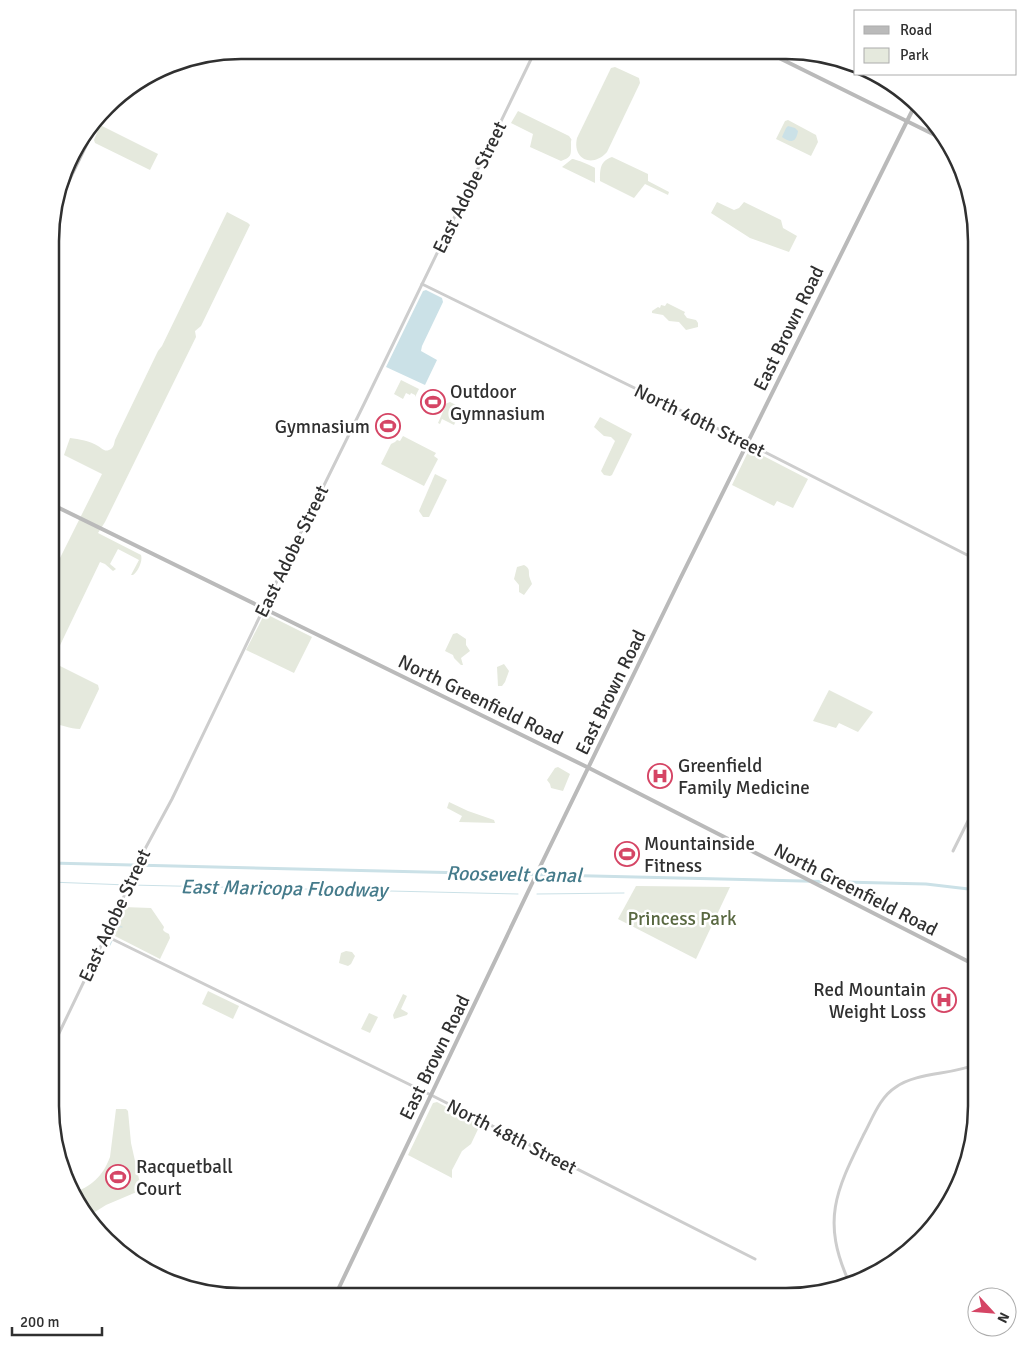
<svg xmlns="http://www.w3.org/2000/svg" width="1027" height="1347" font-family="Signika,sans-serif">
<rect width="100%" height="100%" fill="#fff"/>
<g fill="#e5e9dd">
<path d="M615,67L639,78L640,83L607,152C593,168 572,160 577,138L611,68Z"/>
<path d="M518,111L569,136C573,142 571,137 571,144C571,155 572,157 561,161L530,147L533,134L511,123Z"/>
<polygon points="788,120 816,135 818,142 811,156 776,139 785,121"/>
<polygon points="100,125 158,154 150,170 95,143 94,140"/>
<path d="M612,157L648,174V181L669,192L668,195L645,184L634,198L600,181C600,169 600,161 612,157Z"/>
<path d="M572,159C576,159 592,166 595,168V183L562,167Z"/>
<polygon points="717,202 734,210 739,208 744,202 781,220 783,228 797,236 789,252 750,238 711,213"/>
<path d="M227,212L248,223L250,225L249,227L201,326L195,331L196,337L105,522L98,533L141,555C143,561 138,572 133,575H131L139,560L118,549L110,564L116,569L113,571L105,564L100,562L52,662L98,685L99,689L80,729C70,729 61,724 51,724V576L102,474L64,455L70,438C79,439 90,441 98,446C102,448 104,452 109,450C114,448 114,444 115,440L158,351L162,346Z"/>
<polygon points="667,303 685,312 684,314 687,318 696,320 698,323 698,327 686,330 679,322 669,321 663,315 652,313 652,311 658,307 660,308 661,305 665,306"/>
<polygon points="401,380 419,389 415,397 415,395 411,393 410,395 406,393 403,399 394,394"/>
<polygon points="450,402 462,408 454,425 442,419 440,424 438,423 445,407 445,404"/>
<polygon points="600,417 632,434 612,475 610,476 604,475 601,471 615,441 611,437 604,436 594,427"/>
<polygon points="403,436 436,453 434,456 438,459 424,486 381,464 391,444 395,442 397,440 400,441"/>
<polygon points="752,450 808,479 793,508 777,501 774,506 732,485 748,452"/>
<polygon points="435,474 447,480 429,517 423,517 419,511"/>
<path d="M524,565C529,568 529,569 529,575C529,577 531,581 532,584L524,595L519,592V585L514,579L517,567Z"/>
<polygon points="264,615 268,615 312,637 294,673 246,650"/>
<polygon points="457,633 466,639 466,645 470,651 461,658 463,665 461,665 454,658 453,655 445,651 453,634"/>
<polygon points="504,664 509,671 505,682 502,686 498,686 497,667"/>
<polygon points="829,690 873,712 858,732 839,723 836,728 813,721"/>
<polygon points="558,767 570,774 563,791 551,788 550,784 547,780 555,768"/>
<polygon points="449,802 468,811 494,820 495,823 459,822 462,816 447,808"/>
<polygon points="636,886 730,887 696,959 618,919"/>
<polygon points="123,907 151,908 164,927 163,930 165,932 169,934 170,938 160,959 113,935 112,929"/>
<polygon points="346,951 352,952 355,956 351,964 348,966 339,963 341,953"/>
<polygon points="208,991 239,1006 233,1019 202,1004"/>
<polygon points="403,994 407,996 401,1009 408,1013 407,1015 394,1019 393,1015"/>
<polygon points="369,1013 378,1017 370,1033 361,1029"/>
<polygon points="437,1102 480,1125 471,1144 462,1151 452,1170 452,1178 408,1155 433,1103"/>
<path d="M116,1109H126L128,1111L131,1143L141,1188L139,1191L106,1205L87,1217L72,1194C92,1185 102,1178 110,1157Z"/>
</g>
<g fill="#cbe1e7">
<path d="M788,126L795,128L798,131C796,143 791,143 782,137L786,128Z"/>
<polygon points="426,290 442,298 443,302 422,346 421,351 437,360 425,385 386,367 423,291"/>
</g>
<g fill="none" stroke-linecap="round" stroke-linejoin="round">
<g stroke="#cbe1e7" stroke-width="1">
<polyline points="50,882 127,885"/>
<polyline points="131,885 518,894"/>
<polyline points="537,894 624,893"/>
<polyline points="115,926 122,927"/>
<polyline points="109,947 112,941"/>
</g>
<polyline stroke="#cbe1e7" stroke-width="3" points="50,863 884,883 926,884 977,890"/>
<g stroke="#cdcdcd" stroke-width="3">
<polyline points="422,284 747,443 977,560"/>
<polyline points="953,851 977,803"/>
<polyline points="106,936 431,1095 755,1259"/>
<polyline points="50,1052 113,921 145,849 172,799 273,589 364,404 535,51"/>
<path d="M849,1282C821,1220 836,1191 864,1134C873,1117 880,1097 896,1087C917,1072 952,1075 977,1064"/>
</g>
<g stroke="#bababa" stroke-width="4">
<polyline points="767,52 947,141"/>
<polyline points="52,215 100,116"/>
<polyline points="51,504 589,768 977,966"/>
<polyline points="335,1296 537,873 680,579 916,103"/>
</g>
</g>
<defs>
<symbol id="stadium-ring" viewBox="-11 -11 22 22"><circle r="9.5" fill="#fff" stroke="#d54565" stroke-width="1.5"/><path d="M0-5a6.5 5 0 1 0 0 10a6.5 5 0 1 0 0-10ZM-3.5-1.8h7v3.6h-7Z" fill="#d54565"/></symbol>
<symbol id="hospital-ring" viewBox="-11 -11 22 22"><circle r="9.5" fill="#fff" stroke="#d54565" stroke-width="1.5"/><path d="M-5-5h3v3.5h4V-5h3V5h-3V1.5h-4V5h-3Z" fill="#d54565"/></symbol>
</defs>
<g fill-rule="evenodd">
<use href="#stadium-ring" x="419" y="388" width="28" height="28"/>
<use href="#stadium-ring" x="374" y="412" width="28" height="28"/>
<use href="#hospital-ring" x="646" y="762" width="28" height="28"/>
<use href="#stadium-ring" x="613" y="840" width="28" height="28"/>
<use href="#hospital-ring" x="930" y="986" width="28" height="28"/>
<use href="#stadium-ring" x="104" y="1163" width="28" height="28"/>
</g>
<g text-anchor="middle" stroke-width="5" stroke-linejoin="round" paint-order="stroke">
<g font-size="19" fill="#303030" stroke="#fff">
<text transform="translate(469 187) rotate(-64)" y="7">East Adobe Street</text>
<text transform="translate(788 328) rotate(-64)" y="7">East Brown Road</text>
<text transform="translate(700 420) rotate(26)" y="7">North 40th Street</text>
<text transform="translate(291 551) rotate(-64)" y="7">East Adobe Street</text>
<text transform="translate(610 692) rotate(-64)" y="7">East Brown Road</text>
<text transform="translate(481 699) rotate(26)" y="7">North Greenfield Road</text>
<text transform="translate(856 889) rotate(27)" y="7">North Greenfield Road</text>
<text transform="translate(114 915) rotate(-65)" y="7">East Adobe Street</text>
<text transform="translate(434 1057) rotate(-64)" y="7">East Brown Road</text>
<text transform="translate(512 1136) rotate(27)" y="7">North 48th Street</text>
</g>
<g font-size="19" fill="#303030" stroke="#fff" text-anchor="start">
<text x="450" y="398">Outdoor<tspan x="450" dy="22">Gymnasium</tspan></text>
<text x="370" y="433" text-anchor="end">Gymnasium</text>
<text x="678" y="772">Greenfield<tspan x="678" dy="22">Family Medicine</tspan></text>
<text x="644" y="850">Mountainside<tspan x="644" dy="22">Fitness</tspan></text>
<text x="926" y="996" text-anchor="end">Red Mountain<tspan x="926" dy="22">Weight Loss</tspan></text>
<text x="136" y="1173">Racquetball<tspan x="136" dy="22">Court</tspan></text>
</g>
<g font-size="19" fill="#596841" stroke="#fff">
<text x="682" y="925">Princess Park</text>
</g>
<g font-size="20" font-style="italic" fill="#457b8b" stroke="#fff">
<text transform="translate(514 874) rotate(1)" y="7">Roosevelt Canal</text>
<text transform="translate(284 888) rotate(1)" y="7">East Maricopa Floodway</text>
</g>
</g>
<path d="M0 0H1027V1347H0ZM241 59H786A182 182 0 0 1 968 241V1106A182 182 0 0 1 786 1288H241A182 182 0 0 1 59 1106V241A182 182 0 0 1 241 59Z" fill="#fff" fill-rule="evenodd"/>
<path fill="none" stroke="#303030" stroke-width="2.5" d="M241 59H786A182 182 0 0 1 968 241V1106A182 182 0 0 1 786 1288H241A182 182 0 0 1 59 1106V241A182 182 0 0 1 241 59Z"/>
<rect x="854" y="10" width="162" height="65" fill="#ffffff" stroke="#acacac"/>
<rect x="864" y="26" width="25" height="8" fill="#bababa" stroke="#acacac"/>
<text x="900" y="35" font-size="15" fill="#303030">Road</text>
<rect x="864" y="48" width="25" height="15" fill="#e5e9dd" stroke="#acacac"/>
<text x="900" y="60" font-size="15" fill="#303030">Park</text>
<g transform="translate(992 1312) rotate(116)"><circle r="24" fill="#ffffff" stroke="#acacac"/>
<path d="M0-4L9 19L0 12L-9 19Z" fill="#d54565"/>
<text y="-8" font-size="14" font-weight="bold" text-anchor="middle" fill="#303030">N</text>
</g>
<path d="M12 1327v8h90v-8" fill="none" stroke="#303030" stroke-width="2.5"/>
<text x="20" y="1327" font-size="15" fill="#303030" stroke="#ffffff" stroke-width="4" paint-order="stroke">200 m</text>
</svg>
